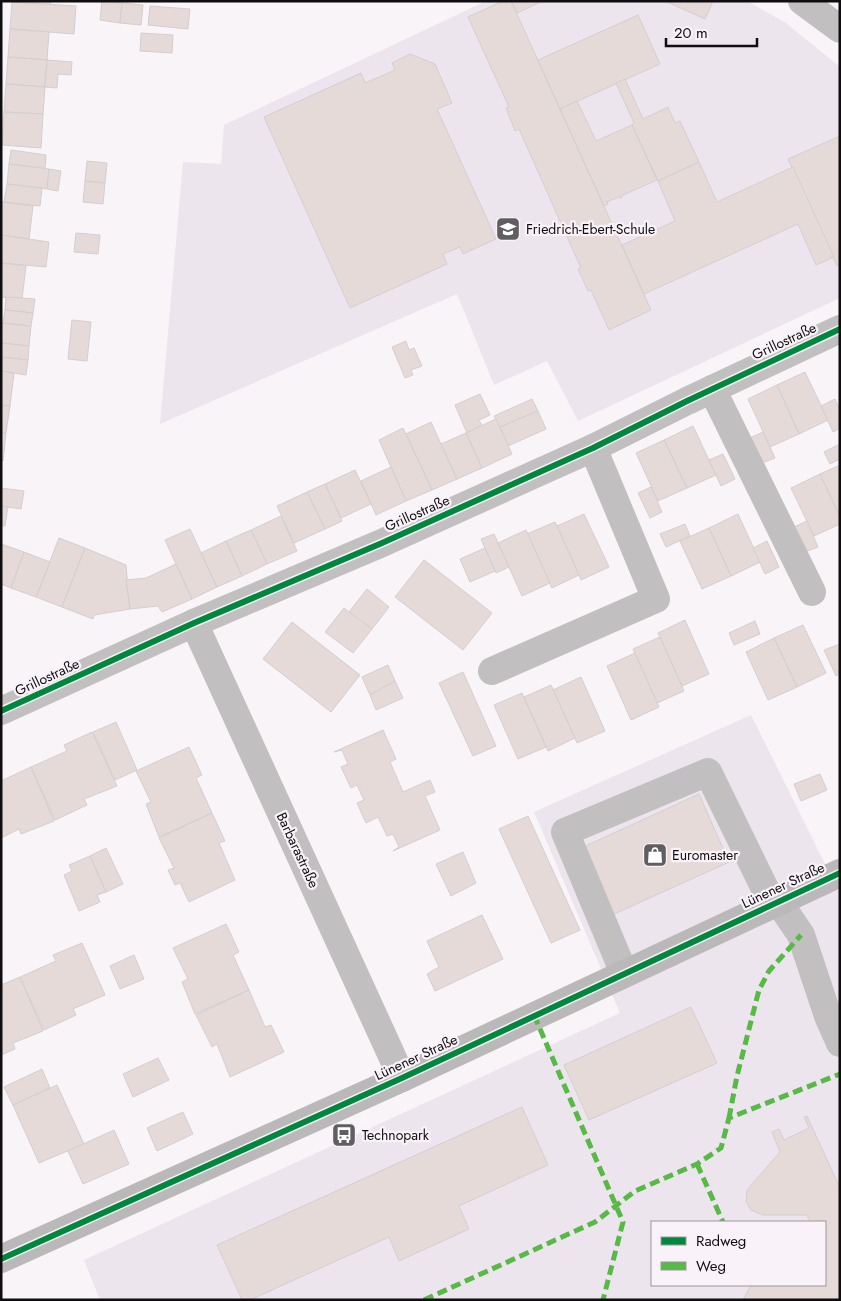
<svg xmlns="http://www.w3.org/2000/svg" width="841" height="1301" font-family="Jost,sans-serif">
<rect width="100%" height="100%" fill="#f8f4f8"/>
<g fill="#ede5ed" fill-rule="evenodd">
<polygon points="486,1 747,1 786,23 840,67 840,298 578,421 547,361 494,385 457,294 160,424 183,162 221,164 224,125"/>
<path d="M751,715L840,894V1300H100L84,1260L620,1013L534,812ZM652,1222H825V1285H652Z"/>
</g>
<g fill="#e6dad8" stroke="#d2cfd0">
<polygon points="12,1 51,1 50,5"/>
<polygon points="102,1 122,3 120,23 100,20"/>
<polygon points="503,1 511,1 651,310 609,330 591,290 588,291 578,269 581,268 519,129 515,131 506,108 509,107 468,17"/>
<polygon points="511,1 543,1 517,13"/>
<polygon points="665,1 713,1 705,19"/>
<polygon points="12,2 76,6 74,34 10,29"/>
<polygon points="122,3 143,5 141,25 120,23"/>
<polygon points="150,6 190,9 188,29 148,25"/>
<polygon points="638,15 660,64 560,109 538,60"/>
<polygon points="10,29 49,32 47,60 8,57"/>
<polygon points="141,33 173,35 172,53 140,51"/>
<polygon points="410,54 435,64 452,103 437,109 496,239 463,254 460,247 443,254 447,264 350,308 264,117 361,73 365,83 395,70 392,63"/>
<polygon points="8,57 47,60 45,87 6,84"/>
<polygon points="47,60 72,62 71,75 58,74 57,88 45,87"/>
<polygon points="625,79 643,119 668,107 675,123 680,121 699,162 658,181 632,125 634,123 616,83"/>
<polygon points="6,84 45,87 43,114 4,112"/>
<polygon points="577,101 596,141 632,125 657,180 621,196 622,198 619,197 607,202 608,204 604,206 560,109"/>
<polygon points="4,112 43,114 41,148 2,145"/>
<polygon points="840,136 840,265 837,266 788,159"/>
<polygon points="11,150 46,155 45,169 9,164"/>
<polygon points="87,161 107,163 105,183 85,181"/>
<polygon points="699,162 717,202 793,167 834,257 816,265 798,224 644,294 622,245 675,221 658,181"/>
<polygon points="9,164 49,169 47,189 7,184"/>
<polygon points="49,169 61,171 58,191 47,189"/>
<polygon points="85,181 105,183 103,204 83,202"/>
<polygon points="7,184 42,188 40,206 4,202"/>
<polygon points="1,202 33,206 29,239 1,235"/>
<polygon points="76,233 100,235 98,254 74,252"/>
<polygon points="1,235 49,242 46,267 1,263"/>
<polygon points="1,263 26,266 22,299 1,297"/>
<polygon points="6,297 35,299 33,313 5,310"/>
<polygon points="5,310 33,313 31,326 3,323"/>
<polygon points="72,320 91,322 87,361 68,359"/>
<polygon points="1,323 31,326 29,346 1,343"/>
<polygon points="406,341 409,350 414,348 422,366 411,370 413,375 405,378 392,347"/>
<polygon points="1,343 29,346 28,360 1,357"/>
<polygon points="1,357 28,360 26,375 1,371"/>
<polygon points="1,371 14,373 10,406 1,405"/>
<polygon points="805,372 828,420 799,434 777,385"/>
<polygon points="777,385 799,434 770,447 748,399"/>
<polygon points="480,394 490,415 479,420 482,426 467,433 455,405"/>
<polygon points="532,399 538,411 500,427 494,416"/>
<polygon points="835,399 840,410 840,428 833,432 821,406"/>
<polygon points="1,405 10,406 6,433 1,432"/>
<polygon points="538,411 546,429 508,446 500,427"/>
<polygon points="496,419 512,454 482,468 466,433"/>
<polygon points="431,422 457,479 432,490 406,434"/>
<polygon points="693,426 716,475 687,488 664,440"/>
<polygon points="403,428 432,490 406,501 379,440"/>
<polygon points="1,432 6,433 3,461 1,460"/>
<polygon points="763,432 775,458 762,463 750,438"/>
<polygon points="466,433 482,468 457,479 441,444"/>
<polygon points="664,440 687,488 658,501 636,453"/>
<polygon points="840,444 840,459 830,464 824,452"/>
<polygon points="723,454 735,479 721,486 709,460"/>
<polygon points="840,465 840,517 820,474"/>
<polygon points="391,467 406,501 376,515 361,481"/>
<polygon points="355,470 371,504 341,518 325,484"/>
<polygon points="820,474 840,517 840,524 814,536 791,488"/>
<polygon points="325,484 342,521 325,529 307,492"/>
<polygon points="651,487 662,512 650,518 638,493"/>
<polygon points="1,488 24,491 21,509 1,506"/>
<polygon points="307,492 325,529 294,543 277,506"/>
<polygon points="1,506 8,507 5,526 1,526"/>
<polygon points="584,514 609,567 581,580 557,526"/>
<polygon points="738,514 760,562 731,576 709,528"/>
<polygon points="281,516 297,551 267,564 251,530"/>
<polygon points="807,521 818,547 805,552 794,527"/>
<polygon points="555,522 579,575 552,588 527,534"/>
<polygon points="685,524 690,536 666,547 660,534"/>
<polygon points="709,528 731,576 702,589 680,541"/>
<polygon points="190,529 217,587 192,599 165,540"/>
<polygon points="251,530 267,564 242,576 226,541"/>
<polygon points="526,530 550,583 522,596 498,543"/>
<polygon points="494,534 509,567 496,573 481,539"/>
<polygon points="59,538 85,548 62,607 36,597"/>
<polygon points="226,541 242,576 217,587 201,553"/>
<polygon points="767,541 779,567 765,574 753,548"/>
<polygon points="1,544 24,552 11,588 1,584"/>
<polygon points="85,548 126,565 130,609 94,615 93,619 62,607"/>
<polygon points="485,548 495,571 470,582 460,559"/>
<polygon points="24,552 50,562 36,597 11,588"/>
<polygon points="424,560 492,613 463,650 395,597"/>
<polygon points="176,564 192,599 162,612 158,606 130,609 126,580 146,578"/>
<polygon points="367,589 389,607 372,629 349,612"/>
<polygon points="344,608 372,629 353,653 325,632"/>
<polygon points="685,620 709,674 682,686 658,633"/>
<polygon points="755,621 760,634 734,645 729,633"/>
<polygon points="292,622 360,675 331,712 263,659"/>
<polygon points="803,625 826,673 797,687 774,638"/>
<polygon points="660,637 684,691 657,703 633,649"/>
<polygon points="774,638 797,687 768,700 746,652"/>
<polygon points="840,644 840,674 836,676 824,650"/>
<polygon points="635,653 659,707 631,720 607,666"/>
<polygon points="388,665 395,681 370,695 362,677"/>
<polygon points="463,672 496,746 473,756 439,683"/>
<polygon points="581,677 605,731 577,743 553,690"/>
<polygon points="395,681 403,698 376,710 370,695"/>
<polygon points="551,685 575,738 548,751 524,697"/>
<polygon points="522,693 546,747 518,759 494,705"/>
<polygon points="116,722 137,770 115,780 93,732"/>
<polygon points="383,730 396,759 390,762 403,792 430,780 435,792 425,796 440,830 393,851 399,847 393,834 387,836 378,817 366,823 357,803 364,800 357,785 351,788 341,767 348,764 342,750 334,752"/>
<polygon points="92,732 117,786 84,799 87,805 55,820 31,767 67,751 64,745"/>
<polygon points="189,747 202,775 196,778 212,813 159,837 146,804 151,802 136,771"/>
<polygon points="31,767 54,821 21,834 19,829 1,838 1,781"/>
<polygon points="820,774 827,790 801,801 794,784"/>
<polygon points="699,794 729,862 612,915 581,848"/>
<polygon points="212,813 225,841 219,843 235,880 189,902 180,883 175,885 168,870 174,868 159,838"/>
<polygon points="528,816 580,930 551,943 499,829"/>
<polygon points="106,848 123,884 106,892 90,856"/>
<polygon points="463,852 476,883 451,896 436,864"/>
<polygon points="90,856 106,892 97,895 100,902 79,911 64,875 72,871 69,865"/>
<polygon points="482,915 503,959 435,991 427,974 439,967 427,941"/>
<polygon points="226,924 239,952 233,955 249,990 195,1014 182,982 188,979 173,948"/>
<polygon points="82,943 105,995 73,1009 76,1015 44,1030 20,977 56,961 53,955"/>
<polygon points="134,955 144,979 120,989 110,966"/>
<polygon points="20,977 43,1031 13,1043 15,1049 1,1055 1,985"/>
<polygon points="249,990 265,1027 271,1025 284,1052 230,1077 217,1044 212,1047 196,1015"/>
<polygon points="691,1007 717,1063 589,1120 564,1065"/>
<polygon points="158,1058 169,1080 133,1097 123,1074"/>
<polygon points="42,1069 50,1088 13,1105 4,1087"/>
<polygon points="57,1085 84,1144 39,1163 13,1105"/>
<polygon points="522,1107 548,1165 459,1206 469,1229 399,1261 389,1237 250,1300 242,1300 217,1245"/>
<polygon points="183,1112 193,1134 157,1151 147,1128"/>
<polygon points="807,1116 840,1188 840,1300 743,1300 751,1285 825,1285 825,1222 810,1222 807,1215 763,1215 751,1210 746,1202 747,1190 780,1152 772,1132 779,1129 784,1140 809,1128 804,1117"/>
<polygon points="114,1130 129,1164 83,1184 68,1151"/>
</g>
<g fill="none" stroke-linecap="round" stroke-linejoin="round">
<g stroke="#c2bfc0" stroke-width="28">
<polyline points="802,1 840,29"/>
<polyline points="712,389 812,592"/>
<polyline points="194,623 402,1078"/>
<polyline points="492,671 656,599 593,448"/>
<polyline points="1,711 194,623 382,543 593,448 687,401 840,329"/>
<polyline points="778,901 801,935 828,1016 840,1043"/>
<polyline points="624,973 565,832 708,772 772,903"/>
</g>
<polyline stroke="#bbb8b9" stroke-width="28" points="1,1259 402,1078 840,873"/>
<g stroke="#58b947" stroke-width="5" stroke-dasharray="10 5" stroke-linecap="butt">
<polyline points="534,1015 623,1222 603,1300"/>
<polyline points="729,1118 737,1076 759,990 769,971 801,935"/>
<polyline points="697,1164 723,1222"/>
<polyline points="424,1300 595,1222 635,1191 697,1164 721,1148 729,1118 840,1074"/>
</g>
<defs>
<g id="cycleway">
<polyline points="1,711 194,623 382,543 593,448 687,401 840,329"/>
<polyline points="1,1259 402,1078 840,873"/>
</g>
</defs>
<use href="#cycleway" stroke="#f9f3f9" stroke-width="9"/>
<use href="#cycleway" stroke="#00873e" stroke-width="6"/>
</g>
<defs>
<symbol id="school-square" viewBox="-11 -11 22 22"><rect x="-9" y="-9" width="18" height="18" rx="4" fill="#615e61" stroke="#f9f3f9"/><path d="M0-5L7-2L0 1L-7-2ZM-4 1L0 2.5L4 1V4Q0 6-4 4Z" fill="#fff"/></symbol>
<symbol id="shop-square" viewBox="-11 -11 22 22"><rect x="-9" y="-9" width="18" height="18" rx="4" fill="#615e61" stroke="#f9f3f9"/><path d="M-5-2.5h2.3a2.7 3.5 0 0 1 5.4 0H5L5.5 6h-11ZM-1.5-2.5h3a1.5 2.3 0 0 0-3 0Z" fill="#fff"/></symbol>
<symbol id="bus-square" viewBox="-11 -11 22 22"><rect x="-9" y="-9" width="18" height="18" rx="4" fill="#615e61" stroke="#f9f3f9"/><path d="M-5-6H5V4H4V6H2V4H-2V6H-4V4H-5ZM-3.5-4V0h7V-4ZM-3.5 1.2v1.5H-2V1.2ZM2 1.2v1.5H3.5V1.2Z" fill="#fff"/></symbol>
</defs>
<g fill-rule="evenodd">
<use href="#school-square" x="494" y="215" width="28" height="28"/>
<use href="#shop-square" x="641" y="841" width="28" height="28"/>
<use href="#bus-square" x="330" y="1121" width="28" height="28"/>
</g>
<g text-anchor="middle" stroke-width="4.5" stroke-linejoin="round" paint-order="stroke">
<g font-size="14" fill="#0f0d0f" stroke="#f9f3f9" text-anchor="start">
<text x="526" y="234">Friedrich-Ebert-Schule</text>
<text x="672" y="860">Euromaster</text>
<text x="362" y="1140">Technopark</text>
</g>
<g font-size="14" fill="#0f0d0f" stroke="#f9f3f9">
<text transform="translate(784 341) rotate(-25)" y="5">Grillostraße</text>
<text transform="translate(417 513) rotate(-24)" y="5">Grillostraße</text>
<text transform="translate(47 677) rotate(-25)" y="5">Grillostraße</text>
<text transform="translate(298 850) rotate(65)" y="5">Barbarastraße</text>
<text transform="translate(783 885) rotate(-25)" y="5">Lünener Straße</text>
<text transform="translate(416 1057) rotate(-25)" y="5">Lünener Straße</text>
</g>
</g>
<rect width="841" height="1301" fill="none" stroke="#0f0d0f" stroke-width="5"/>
<rect x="651" y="1221" width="175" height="65" fill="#f9f3f9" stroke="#9b979b"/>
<rect x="661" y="1237" width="25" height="8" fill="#00873e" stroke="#9b979b"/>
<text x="696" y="1246" font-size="15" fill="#0f0d0f">Radweg</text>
<rect x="661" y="1262" width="25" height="8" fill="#58b947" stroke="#9b979b"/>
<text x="696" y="1271" font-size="15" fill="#0f0d0f">Weg</text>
<path d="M666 38v8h91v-8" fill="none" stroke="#0f0d0f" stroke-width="2.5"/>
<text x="674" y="38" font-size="15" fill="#0f0d0f" stroke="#f9f3f9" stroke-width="4" paint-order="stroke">20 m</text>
</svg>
